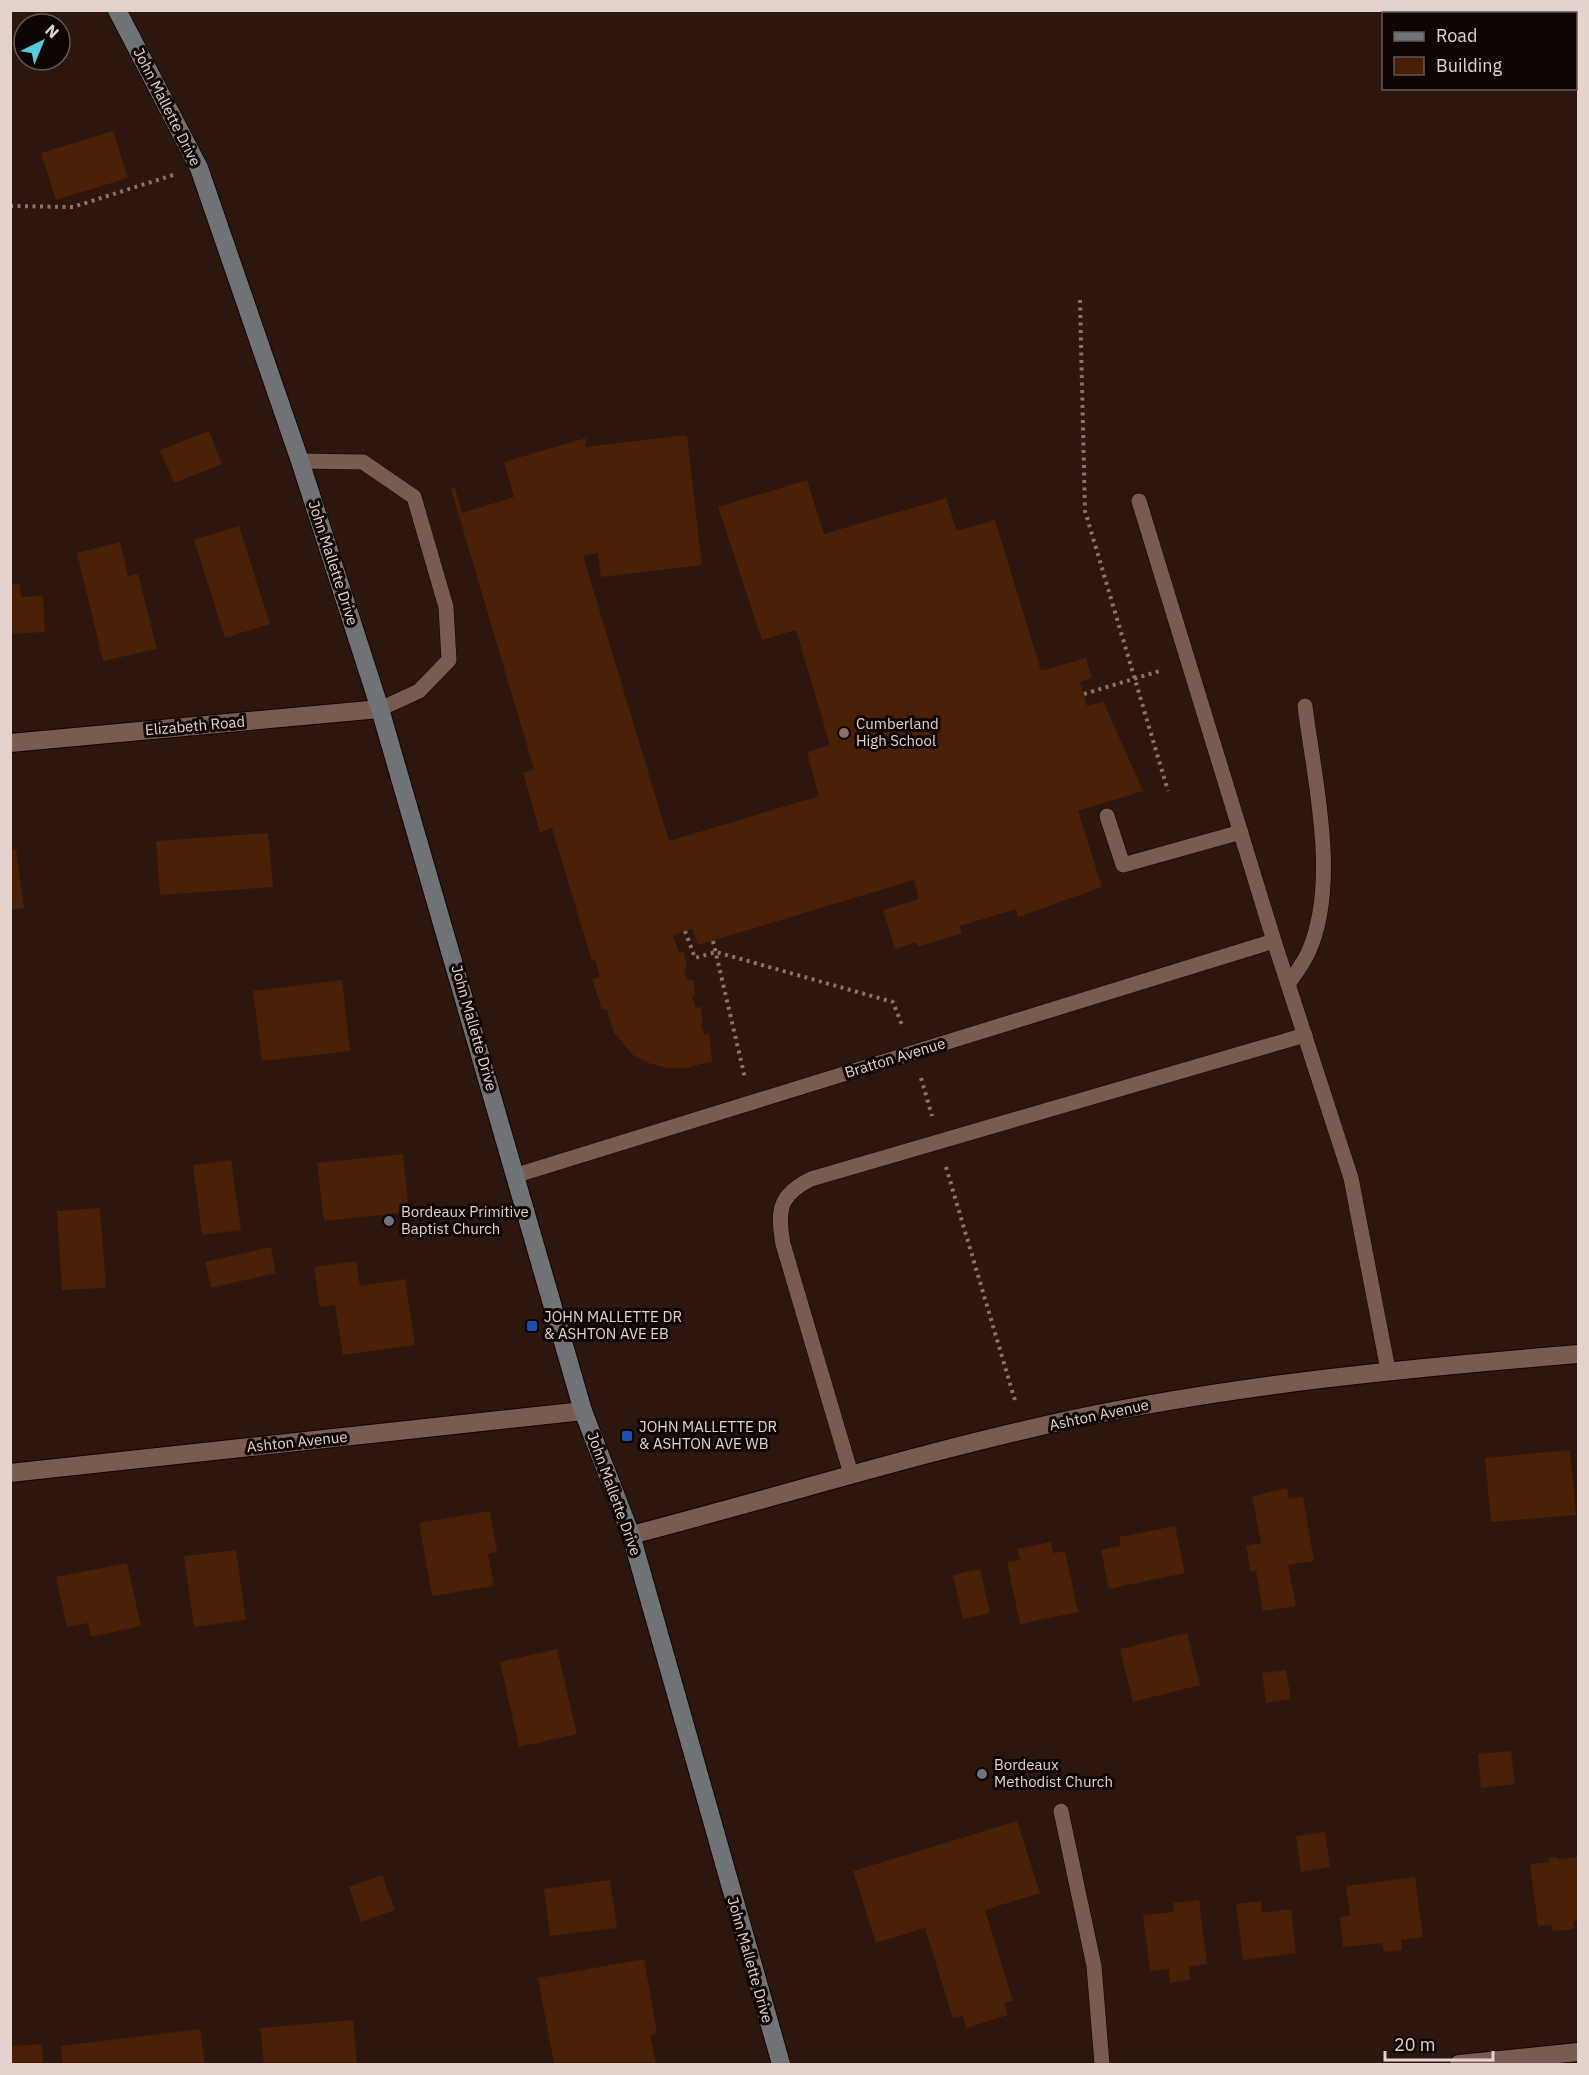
<svg xmlns="http://www.w3.org/2000/svg" width="1589" height="2075" font-family="'IBM Plex Sans',sans-serif">
<rect width="100%" height="100%" fill="#2d160e"/>
<g fill="#491f05">
<polygon points="113,131 128,178 56,200 41,153"/>
<polygon points="209,431 222,464 174,483 160,450"/>
<polygon points="687,435 702,565 601,577 598,553 583,556 669,841 819,796 807,752 830,745 796,630 762,640 718,507 807,480 824,534 946,498 957,531 995,520 1041,671 1086,658 1092,678 1080,682 1087,706 1103,701 1143,791 1078,811 1102,887 1018,917 1016,909 960,926 962,933 918,947 916,942 895,949 883,910 919,899 914,880 698,945 692,929 673,935 679,953 684,951 687,968 684,970 687,980 693,979 695,995 692,997 696,1008 700,1006 703,1023 701,1024 704,1035 709,1034 712,1061 687,1068 668,1068 651,1064 634,1056 614,1033 607,1009 602,1010 592,979 600,977 595,960 592,961 552,828 540,832 523,773 534,769 451,489 455,488 462,513 514,497 504,462 586,438 585,447"/>
<polygon points="239,526 270,624 225,638 194,540"/>
<polygon points="120,542 128,576 138,574 157,649 103,661 77,553"/>
<polygon points="10,584 20,584 21,597 43,596 45,632 10,634"/>
<polygon points="268,833 273,887 160,895 156,841"/>
<polygon points="16,849 24,908 10,910 10,850"/>
<polygon points="342,980 350,1051 262,1061 253,991"/>
<polygon points="403,1154 409,1212 324,1221 317,1163"/>
<polygon points="231,1160 241,1230 202,1235 193,1165"/>
<polygon points="100,1208 106,1288 62,1290 57,1211"/>
<polygon points="271,1247 276,1273 211,1288 205,1262"/>
<polygon points="356,1261 360,1286 405,1279 415,1345 343,1355 335,1305 320,1307 314,1267"/>
<polygon points="1570,1450 1576,1515 1491,1522 1485,1458"/>
<polygon points="1287,1488 1289,1499 1303,1497 1314,1561 1288,1565 1296,1606 1263,1611 1256,1571 1251,1572 1246,1546 1261,1543 1252,1496"/>
<polygon points="490,1511 497,1552 488,1554 494,1586 432,1596 419,1523"/>
<polygon points="1175,1526 1185,1573 1109,1589 1101,1550 1121,1546 1119,1537"/>
<polygon points="1051,1542 1053,1553 1065,1551 1078,1612 1020,1624 1007,1562 1020,1560 1017,1549"/>
<polygon points="236,1550 246,1620 194,1627 184,1556"/>
<polygon points="127,1563 141,1626 91,1637 88,1623 67,1627 56,1577"/>
<polygon points="980,1569 990,1613 963,1619 953,1575"/>
<polygon points="1187,1633 1200,1685 1133,1702 1120,1649"/>
<polygon points="557,1649 577,1734 519,1747 500,1662"/>
<polygon points="1286,1670 1291,1699 1266,1703 1262,1673"/>
<polygon points="1511,1751 1515,1784 1481,1788 1478,1754"/>
<polygon points="1017,1821 1040,1893 985,1910 1013,2001 1004,2003 1008,2015 966,2028 963,2016 953,2019 925,1928 876,1943 853,1871"/>
<polygon points="1325,1832 1330,1867 1301,1872 1296,1836"/>
<polygon points="1557,1857 1558,1859 1578,1857 1578,1921 1573,1921 1574,1929 1553,1931 1551,1925 1538,1926 1530,1864 1549,1862 1548,1858"/>
<polygon points="382,1875 395,1910 361,1922 349,1887"/>
<polygon points="1415,1877 1423,1937 1401,1940 1402,1950 1384,1952 1382,1943 1343,1947 1340,1917 1350,1916 1346,1886"/>
<polygon points="610,1880 617,1928 550,1936 544,1889"/>
<polygon points="1199,1900 1207,1964 1189,1967 1190,1980 1170,1983 1169,1969 1150,1971 1143,1915 1174,1912 1173,1903"/>
<polygon points="1261,1901 1262,1913 1291,1909 1296,1953 1243,1960 1236,1904"/>
<polygon points="644,1959 657,2033 650,2035 656,2064 554,2064 538,1978"/>
<polygon points="353,2020 357,2064 264,2064 260,2028"/>
<polygon points="200,2029 205,2064 63,2064 61,2046"/>
<polygon points="42,2044 43,2064 10,2064 10,2046"/>
</g>
<g fill="none" stroke-linecap="round" stroke-linejoin="round">
<defs>
<g id="lane">
<polyline points="300,461 363,462 414,497 446,607 449,660 419,691 380,709"/>
<polyline points="1139,501 1274,941 1351,1178 1388,1370"/>
<polyline points="1107,816 1123,865 1241,832"/>
<path d="M1288,984C1295,974 1303,964 1308,953C1340,883 1314,779 1305,706"/>
<polyline points="517,1175 1274,941"/>
<path d="M851,1474L783,1244C777,1210 779,1195 811,1179L1305,1035"/>
<polyline points="1061,1811 1094,1966 1102,2064"/>
</g>
<g id="street">
<polyline points="10,743 380,709"/>
<polyline points="10,1473 583,1411"/>
<path d="M631,1535C778,1497 924,1451 1073,1419C1240,1384 1409,1368 1578,1354"/>
<polyline points="1459,2064 1578,2052"/>
</g>
<polyline id="secondary" points="117,10 199,168 300,461 380,709 583,1411 631,1535 781,2064"/>
</defs>
<use href="#lane" stroke="#140300" stroke-width="16"/>
<use href="#street" stroke="#140300" stroke-width="20"/>
<use href="#secondary" stroke="#140300" stroke-width="20"/>
<g stroke="#88746d" stroke-width="4" stroke-dasharray="3 4.5" stroke-linecap="butt">
<polyline points="10,206 73,207 173,175"/>
<polyline points="1080,300 1085,511 1168,791"/>
<polyline points="1084,694 1163,670"/>
<polyline points="685,931 695,958 716,952 893,1002 903,1028"/>
<polyline points="713,941 745,1078"/>
<polyline points="921,1078 932,1116"/>
<polyline points="946,1167 1016,1404"/>
</g>
<use href="#lane" stroke="#785c51" stroke-width="15"/>
<use href="#street" stroke="#785c51" stroke-width="18"/>
<use href="#secondary" stroke="#6f7376" stroke-width="18"/>
</g>
<circle fill="#8d6e63" stroke="#0e0503" stroke-width="2" cx="844" cy="733" r="6"/>
<g fill="#6b7280" stroke="#0e0503" stroke-width="2">
<circle cx="389" cy="1221" r="6"/>
<circle cx="982" cy="1774" r="6"/>
</g>
<g fill="#1a4fb4" stroke="#0e0503" stroke-width="2">
<rect x="526" y="1320" width="12" height="12" rx="3"/>
<rect x="621" y="1430" width="12" height="12" rx="3"/>
</g>
<g text-anchor="middle" stroke-width="6" stroke-linejoin="round" paint-order="stroke">
<g font-size="15" fill="#e4d3cd" stroke="#0e0503">
<text transform="translate(167 107) rotate(63)" y="5">John Mallette Drive</text>
<text transform="translate(333 563) rotate(72)" y="5">John Mallette Drive</text>
<text transform="translate(195 726) rotate(-5)" y="5">Elizabeth Road</text>
<text transform="translate(474 1028) rotate(74)" y="5">John Mallette Drive</text>
<text transform="translate(895 1058) rotate(-17)" y="5">Bratton Avenue</text>
<text transform="translate(1099 1415) rotate(-12)" y="5">Ashton Avenue</text>
<text transform="translate(297 1442) rotate(-6)" y="5">Ashton Avenue</text>
<text transform="translate(614 1494) rotate(70)" y="5">John Mallette Drive</text>
<text transform="translate(750 1960) rotate(74)" y="5">John Mallette Drive</text>
</g>
<g font-size="15" fill="#e4d3cd" stroke="#0e0503" text-anchor="start">
<text x="856" y="729">Cumberland<tspan x="856" dy="17">High School</tspan></text>
<text x="401" y="1217">Bordeaux Primitive<tspan x="401" dy="17">Baptist Church</tspan></text>
<text x="544" y="1322">JOHN MALLETTE DR<tspan x="544" dy="17">&amp; ASHTON AVE EB</tspan></text>
<text x="639" y="1432">JOHN MALLETTE DR<tspan x="639" dy="17">&amp; ASHTON AVE WB</tspan></text>
<text x="994" y="1770">Bordeaux<tspan x="994" dy="17">Methodist Church</tspan></text>
</g>
</g>
<rect width="1589" height="2075" fill="none" stroke="#e4d3cd" stroke-width="24"/>
<rect x="1382" y="12" width="195" height="78" fill="#0e0503" stroke="#645754" stroke-width="1.5"/>
<rect x="1394" y="32" width="30" height="9" fill="#6f7376" stroke="#645754" stroke-width="1.5"/>
<text x="1436" y="42" font-size="18" fill="#e4d3cd">Road</text>
<rect x="1394" y="57" width="30" height="18" fill="#491f05" stroke="#645754" stroke-width="1.5"/>
<text x="1436" y="72" font-size="18" fill="#e4d3cd">Building</text>
<g transform="translate(42 42) rotate(43)"><circle r="28" fill="#0e0503" stroke="#645754" stroke-width="1.5"/>
<path d="M0-4.5L10 22L0 15L-10 22Z" fill="#53cbda"/>
<text y="-9" font-size="16" font-weight="bold" text-anchor="middle" fill="#e4d3cd">N</text>
</g>
<path d="M1385 2051v9h108v-9" fill="none" stroke="#e4d3cd" stroke-width="3"/>
<text x="1394" y="2051" font-size="18" fill="#e4d3cd" stroke="#0e0503" stroke-width="4.5" paint-order="stroke">20 m</text>
</svg>
